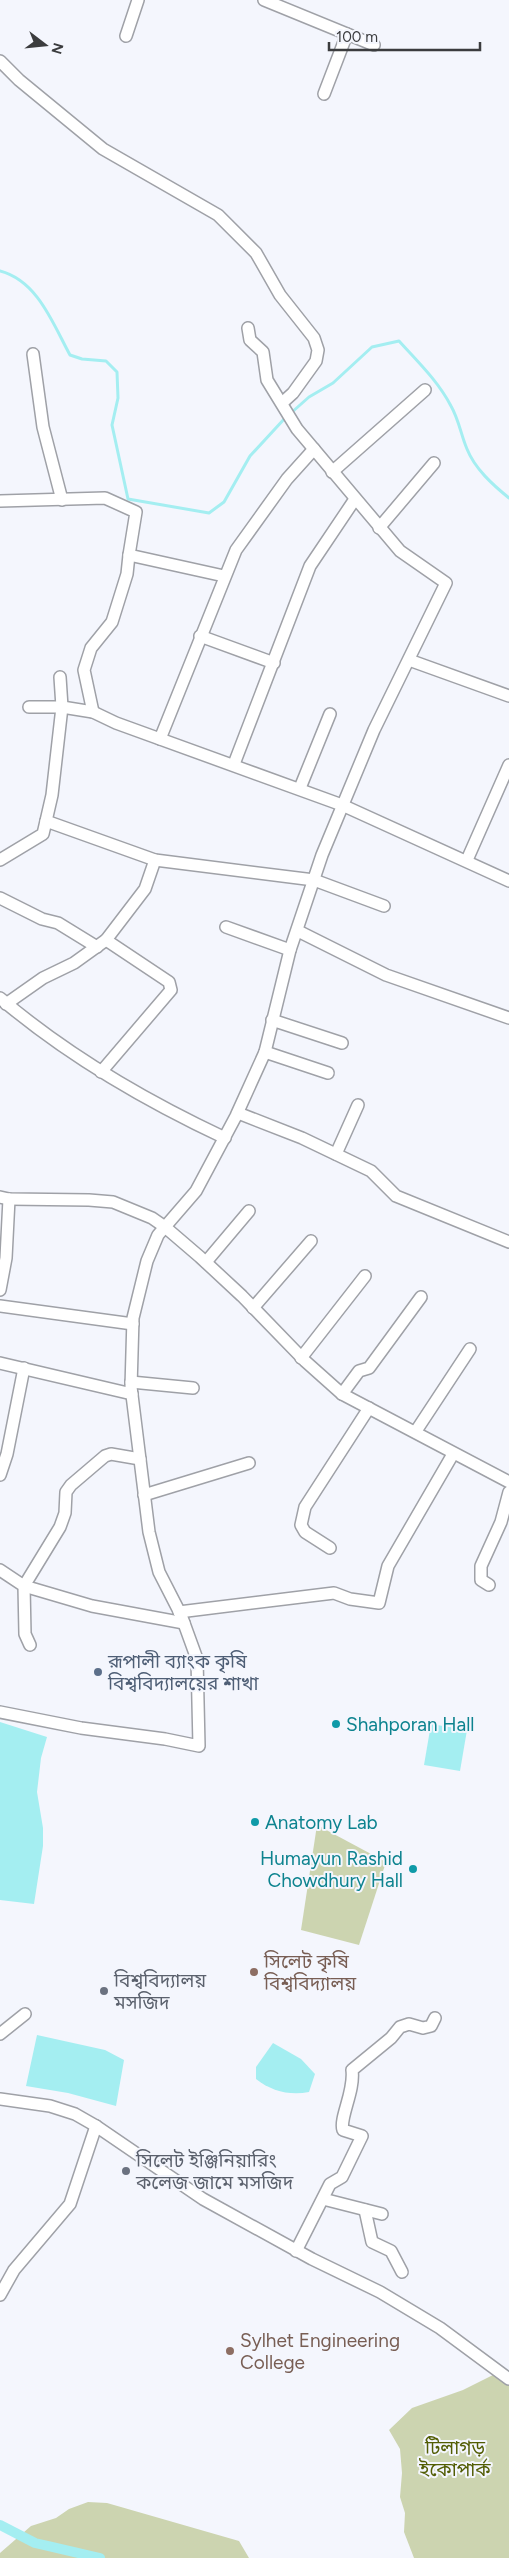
<svg xmlns="http://www.w3.org/2000/svg" width="509" height="2558" font-family="Figtree,'Noto Sans Bengali',sans-serif">
<rect width="100%" height="100%" fill="#f4f6fd"/>
<g fill="#ccd4b0">
<polygon points="317,1825 386,1862 359,1945 301,1930"/>
<polygon points="503,2370 509,2372 509,2558 414,2558 404,2532 405,2513 400,2497 402,2473 400,2449 389,2430 412,2408 463,2390"/>
<polygon points="88,2502 107,2503 239,2541 249,2558 0,2558 0,2553 31,2526 56,2518 69,2509"/>
</g>
<g fill="#a4eef1">
<polygon points="0,1722 47,1737 41,1758 37,1792 43,1828 43,1846 34,1904 0,1900"/>
<polygon points="431,1724 467,1730 460,1771 424,1765"/>
<polygon points="37,2035 105,2050 124,2060 116,2106 68,2093 26,2086"/>
<path d="M273,2043L301,2059L315,2074L309,2092C290,2096 271,2091 256,2079V2067Z"/>
</g>
<g fill="none" stroke-linecap="round" stroke-linejoin="round">
<g stroke="#a4eef1" stroke-width="3">
<path d="M0,271C38,281 53,324 70,355L82,359L106,361L117,372L118,398L112,425L128,499L209,513L224,502L250,456L286,417"/>
<path d="M291,413L309,397L333,383L372,347L399,341C418,362 438,381 451,406C459,420 461,435 467,449C475,469 493,485 509,498"/>
</g>
<polyline stroke="#a4eef1" stroke-width="10" points="0,2525 35,2543 100,2558"/>
<defs>
<g id="street">
<polyline points="264,0 374,45"/>
<polyline points="126,36 138,0"/>
<polyline points="0,61 19,80 103,149 218,215 256,253 280,295 314,338 318,350 316,361 293,393 282,403"/>
<polyline points="324,94 347,34"/>
<polyline points="33,354 43,427 62,500"/>
<polyline points="332,472 425,390"/>
<polyline points="0,501 105,498 136,512 129,555 224,576"/>
<polyline points="379,528 434,463"/>
<polyline points="200,636 274,663"/>
<polyline points="409,660 509,696"/>
<polyline points="29,707 62,707 60,677"/>
<polyline points="93,712 84,670 91,648 112,622 127,574 129,555"/>
<polyline points="160,739 236,550 287,479 314,449"/>
<polyline points="234,764 310,566 355,499"/>
<polyline points="300,788 330,714"/>
<polyline points="46,821 155,860 314,880 384,906"/>
<polyline points="0,860 43,834 52,795 62,707 93,712 116,723 342,805 509,881"/>
<polyline points="467,860 509,765"/>
<polyline points="0,898 42,919 58,923 97,947"/>
<polyline points="226,927 290,950"/>
<polyline points="298,931 386,975 509,1018"/>
<path d="M0,998C68,1056 144,1100 225,1138"/>
<polyline points="6,1004 43,978 74,963 106,940 145,889 155,860"/>
<polyline points="272,1020 342,1043"/>
<polyline points="265,1052 328,1073"/>
<polyline points="101,1072 171,990 169,982 106,940"/>
<polyline points="238,1113 302,1138 371,1171 396,1196 509,1242"/>
<polyline points="336,1154 358,1105"/>
<polyline points="0,1197 9,1199 89,1200 113,1202 152,1218 165,1227 200,1257 242,1296 305,1361 342,1394 509,1482"/>
<polyline points="206,1262 249,1211"/>
<polyline points="0,1290 6,1258 9,1199"/>
<polyline points="0,1306 133,1324"/>
<polyline points="253,1308 311,1241"/>
<polyline points="301,1358 365,1276"/>
<polyline points="0,1363 132,1394"/>
<polyline points="131,1382 193,1388"/>
<polyline points="342,1394 359,1371 369,1368 421,1297"/>
<polyline points="416,1431 470,1349"/>
<polyline points="140,1459 111,1454 105,1456 71,1485 66,1492 65,1513 60,1527 24,1586 92,1606 184,1623"/>
<polyline points="0,1475 7,1454 24,1368"/>
<polyline points="144,1495 249,1463"/>
<polyline points="330,1548 305,1532 301,1525 305,1507 369,1408"/>
<polyline points="0,1570 24,1586 25,1634 30,1645"/>
<polyline points="489,1585 481,1580 481,1566 501,1522 509,1492"/>
<polyline points="179,1612 334,1593 350,1599 379,1603 388,1566 453,1454"/>
<polyline points="0,1712 81,1728 165,1739 199,1746 197,1659 181,1615 159,1572 149,1532 131,1387 133,1318 147,1261 158,1235 196,1191 236,1116 265,1052 290,950 322,855 374,730 446,583 400,551 297,429 267,380 263,352 250,340 248,328"/>
<polyline points="0,2034 25,2014"/>
<polyline points="0,2099 50,2106 75,2114 96,2126 203,2199 312,2259 380,2292 440,2328 509,2379"/>
<polyline points="323,2199 382,2214"/>
<polyline points="365,2210 372,2242 391,2251 402,2272"/>
<path d="M296,2251L330,2184L342,2177L362,2136L343,2130C339,2118 355,2091 352,2070L391,2038L400,2027L409,2024L423,2028L431,2026L435,2018"/>
<polyline points="0,2295 14,2270 70,2204 96,2126"/>
</g>
</defs>
<use href="#street" stroke="#9fa1a7" stroke-width="14"/>
<use href="#street" stroke="#fff" stroke-width="11"/>
</g>
<circle fill="#5c6f8a" stroke="#f4f6fd" stroke-width="2" cx="98" cy="1672" r="5"/>
<g fill="#0f9aa8" stroke="#f4f6fd" stroke-width="2">
<circle cx="336" cy="1724" r="5"/>
<circle cx="255" cy="1822" r="5"/>
<circle cx="413" cy="1869" r="5"/>
</g>
<g fill="#8d6e63" stroke="#f4f6fd" stroke-width="2">
<circle cx="254" cy="1972" r="5"/>
<circle cx="230" cy="2351" r="5"/>
</g>
<g fill="#6b7280" stroke="#f4f6fd" stroke-width="2">
<circle cx="104" cy="1991" r="5"/>
<circle cx="126" cy="2171" r="5"/>
</g>
<g text-anchor="middle" stroke-width="4" stroke-linejoin="round" paint-order="stroke">
<g font-size="19" fill="#4e5e75" stroke="#f4f6fd" text-anchor="start">
<text x="108" y="1668">রূপালী ব্যাংক কৃষি<tspan x="108" dy="22">বিশ্ববিদ্যালয়ের শাখা</tspan></text>
</g>
<g font-size="19" fill="#0d838f" stroke="#f4f6fd" text-anchor="start">
<text x="346" y="1731">Shahporan Hall</text>
<text x="265" y="1829">Anatomy Lab</text>
<text x="403" y="1865" text-anchor="end">Humayun Rashid<tspan x="403" dy="22">Chowdhury Hall</tspan></text>
</g>
<g font-size="19" fill="#785e54" stroke="#f4f6fd" text-anchor="start">
<text x="264" y="1968">সিলেট কৃষি<tspan x="264" dy="22">বিশ্ববিদ্যালয়</tspan></text>
<text x="240" y="2347">Sylhet Engineering<tspan x="240" dy="22">College</tspan></text>
</g>
<g font-size="19" fill="#5b616d" stroke="#f4f6fd" text-anchor="start">
<text x="114" y="1987">বিশ্ববিদ্যালয়<tspan x="114" dy="22">মসজিদ</tspan></text>
<text x="136" y="2167">সিলেট ইঞ্জিনিয়ারিং<tspan x="136" dy="22">কলেজ জামে মসজিদ</tspan></text>
</g>
<g font-size="19" fill="#525d04" stroke="#f4f6fd">
<text x="455" y="2454">টিলাগড়<tspan x="455" dy="22">ইকোপার্ক</tspan></text>
</g>
</g>
<g transform="translate(45 45) rotate(106)" stroke="#f4f6fd" stroke-width="4" paint-order="stroke">
<path d="M0-4L9 19L0 12L-9 19Z" fill="#3b3c3e"/>
<text y="-8" font-size="14" font-weight="bold" text-anchor="middle" fill="#3b3c3e">N</text>
</g>
<path d="M329 42v8h151v-8" fill="none" stroke="#3b3c3e" stroke-width="2.5"/>
<text x="336" y="42" font-size="15" fill="#3b3c3e" stroke="#f4f6fd" stroke-width="4" paint-order="stroke">100 m</text>
</svg>
